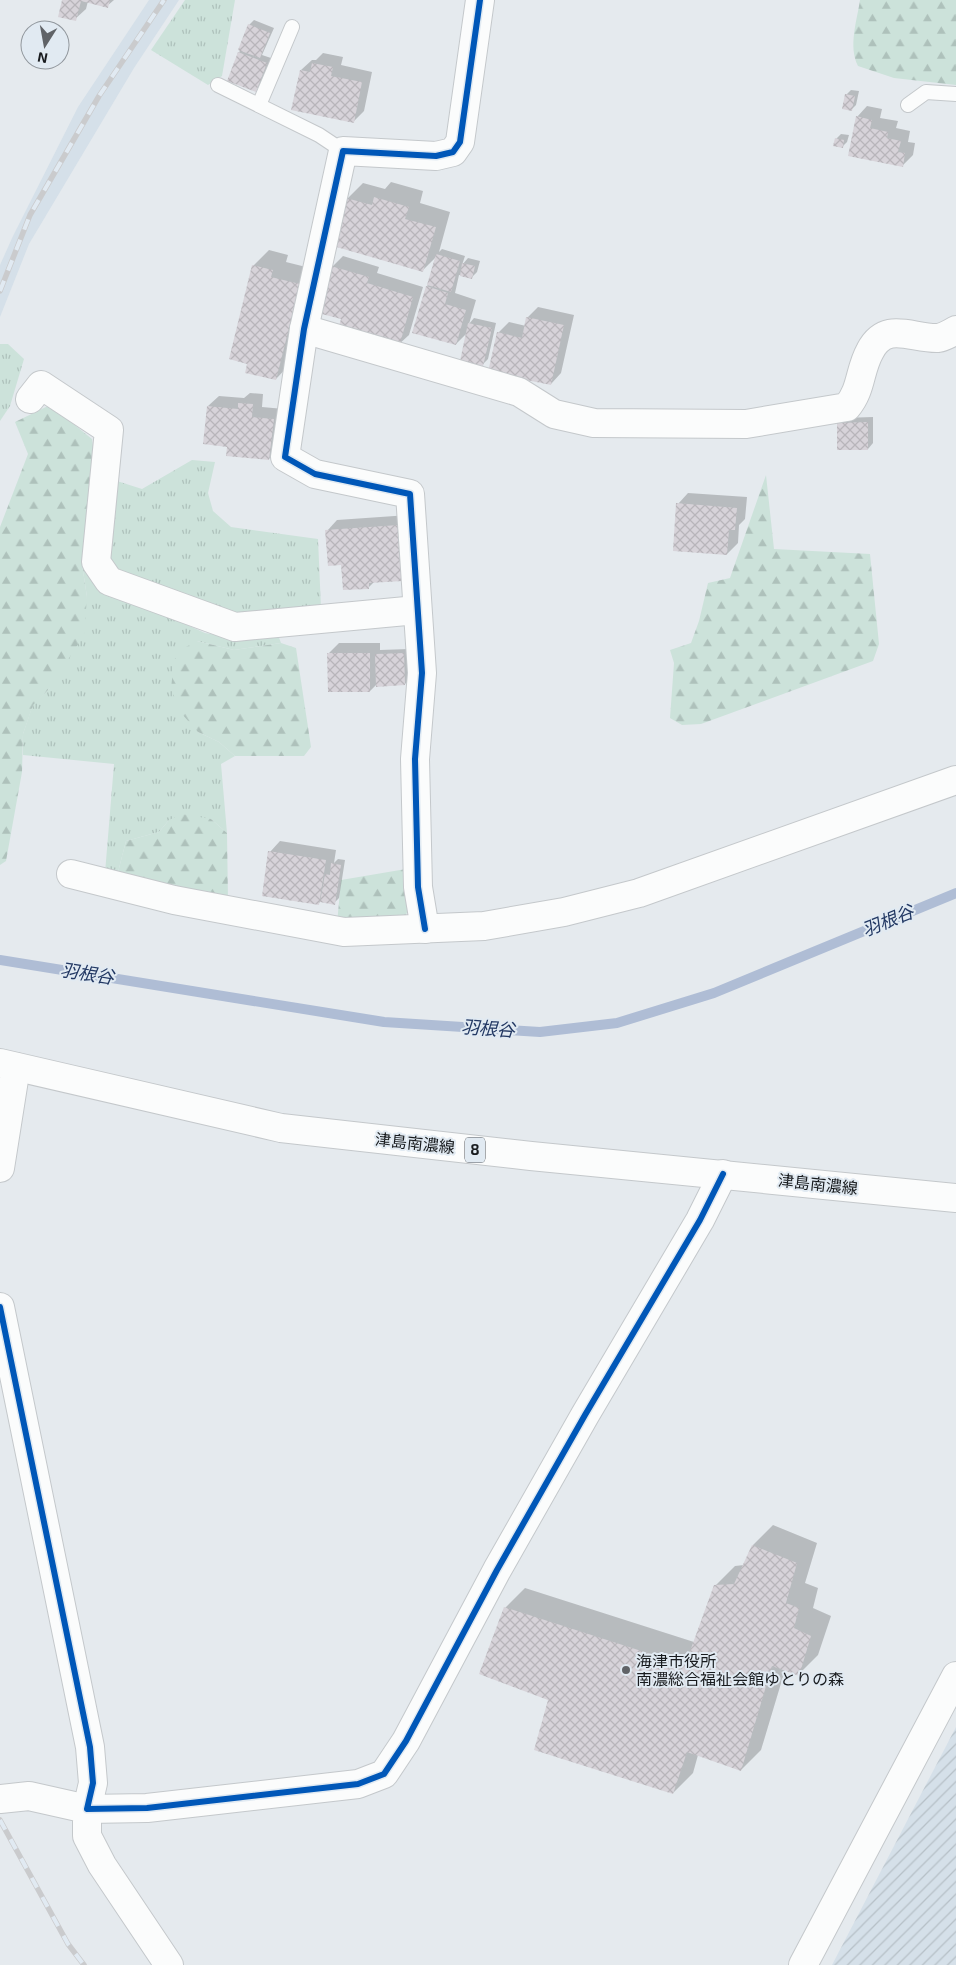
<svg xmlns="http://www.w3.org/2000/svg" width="956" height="1965" font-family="'Exo 2','Noto Sans JP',sans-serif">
<defs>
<pattern id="industrial-furrows" width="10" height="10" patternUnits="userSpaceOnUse" patternTransform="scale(1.25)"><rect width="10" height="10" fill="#d5e0e9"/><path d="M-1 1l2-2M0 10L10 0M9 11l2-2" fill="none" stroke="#b6c0c7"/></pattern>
<pattern id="grass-tufts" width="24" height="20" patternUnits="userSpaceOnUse" patternTransform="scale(1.25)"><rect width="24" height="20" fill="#cce2da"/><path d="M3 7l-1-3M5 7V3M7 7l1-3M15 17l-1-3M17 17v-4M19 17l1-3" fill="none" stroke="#aec1bb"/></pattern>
<pattern id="forest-firs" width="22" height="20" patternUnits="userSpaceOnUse" patternTransform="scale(1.25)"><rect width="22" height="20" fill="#cce2da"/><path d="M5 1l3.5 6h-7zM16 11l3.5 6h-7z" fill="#aec1bb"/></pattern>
<pattern id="building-cross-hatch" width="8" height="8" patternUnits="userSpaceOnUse" patternTransform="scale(1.25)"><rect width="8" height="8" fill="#d7d3d9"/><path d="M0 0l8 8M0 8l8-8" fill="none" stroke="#b8b5ba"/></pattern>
</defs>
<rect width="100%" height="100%" fill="#e5eaee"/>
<polygon fill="url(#industrial-furrows)" points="956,1727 956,1965 832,1965"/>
<polygon fill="#d5e0e9" points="149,0 179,0 134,68 29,244 0,317 0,265 13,236 78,107"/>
<g fill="url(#grass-tufts)">
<polygon points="185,0 235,0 222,76 208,85 151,50"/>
<polygon points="0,344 8,344 24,359 10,406 0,421"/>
<polygon points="192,460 215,462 208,493 213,511 231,527 318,539 321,608 235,616 118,577 108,563 117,481 142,489"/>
<polygon points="82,564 105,588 205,633 236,638 278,635 281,643 234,650 197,641 198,732 219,742 235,756 221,764 227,833 211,819 169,820 159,832 126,841 117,876 105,873 114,764 23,755 23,734 33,704 49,689 87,597"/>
</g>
<g fill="url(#forest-firs)">
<path d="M860,0H956V85L894,78L858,66C848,46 857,21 860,0Z"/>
<polygon points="50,405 92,439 96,469 82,564 87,597 84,635 49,689 33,705 23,734 22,772 6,861 0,865 0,527 28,454 15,422"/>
<polygon points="766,475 774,549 870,554 879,644 873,661 701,724 682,725 670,718 674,663 670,650 691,643 699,621 708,583 730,578"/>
<polygon points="197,641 234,650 281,643 296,648 311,747 304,756 235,756 219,742 198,732 182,714 171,689 174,660 182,649"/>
<polygon points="182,814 211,819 227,833 228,901 117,876 126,841 159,832 169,820"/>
<polygon points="406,869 411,904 402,923 337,924 341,880"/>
</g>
<g fill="#0003">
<polygon points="63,0 114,0 107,6 88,1 86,9 75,19"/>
<polygon points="254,20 274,28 262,55 271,58 260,85 255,90 239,53 249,25"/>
<polygon points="323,53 343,57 341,65 372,72 364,111 354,121 301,70 312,60 316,60"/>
<polygon points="851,90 859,91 856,105 851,110 846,95"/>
<polygon points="867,106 882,109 880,118 898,121 896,128 910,131 908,142 915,143 913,155 902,166 857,117"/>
<polygon points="841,134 849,135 847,142 842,147 836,139"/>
<polygon points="391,182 423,191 420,203 450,212 439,252 442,249 465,256 462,265 468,258 480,261 477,272 472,277 459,275 455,293 476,300 469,324 474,318 496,323 488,359 483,364 467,333 456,344 427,287 436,257 423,270 334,245 348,198 363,183 385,189"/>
<polygon points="269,250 288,255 286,262 314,269 291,363 276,379 253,266"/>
<polygon points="343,256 379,267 377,273 423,287 409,335 398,345 342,318 332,267"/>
<polygon points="538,307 574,315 561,373 551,384 498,333 509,322 526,326 527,318"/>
<polygon points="250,393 263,394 262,407 284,409 279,448 269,459 228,446 208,406 219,396 244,398"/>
<polygon points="873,417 873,443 868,449 838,423 843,418"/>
<polygon points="688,493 747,497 745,519 739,525 738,543 727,554 678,504"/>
<polygon points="409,515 375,581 369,587 342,564 327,531 337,520"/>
<polygon points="339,643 380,643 380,650 409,649 410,679 405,684 377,684 370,691 328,654"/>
<polygon points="280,841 336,850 334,863 338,859 345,860 339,898 334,903 321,901 318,904 270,852"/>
<polygon points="773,1525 817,1543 805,1583 818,1588 813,1608 831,1616 818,1655 798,1675 785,1670 761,1750 741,1770 698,1755 693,1773 673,1793 549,1699 505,1608 525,1588 694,1642 715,1586 735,1566 744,1565 753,1545"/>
</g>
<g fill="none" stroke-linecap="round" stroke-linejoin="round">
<polyline stroke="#afbdd5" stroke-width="10" points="0,960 384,1022 540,1032 617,1023 714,993 956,893"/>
</g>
<g fill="url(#building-cross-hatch)">
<polygon points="62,0 110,0 108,8 81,1 76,21 58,17"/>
<polygon points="248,24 270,33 260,58 238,50"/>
<polygon points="238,52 267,63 256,92 227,81"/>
<polygon points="312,63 333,67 331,76 362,82 354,123 291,110 300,70 310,72"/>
<polygon points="845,94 855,96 852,111 842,109"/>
<polygon points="856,116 872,120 870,128 888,132 887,138 901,141 898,152 905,153 903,167 848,156"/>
<polygon points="835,138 844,140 843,148 833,146"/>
<polygon points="374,197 409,207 405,219 436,227 423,272 333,246 346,198 372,205"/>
<polygon points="436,254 460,261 451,292 427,285"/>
<polygon points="462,263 475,266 472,279 460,276"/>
<polygon points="252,265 273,270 271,277 300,284 276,380 245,373 247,364 229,359"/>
<polygon points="331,266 369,277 367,283 413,297 399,347 338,329 341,319 318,313"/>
<polygon points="426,286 448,293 445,304 466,310 456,345 412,333"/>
<polygon points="526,317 564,325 551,385 488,372 497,332 522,338"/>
<polygon points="468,323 492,328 483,366 460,361"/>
<polygon points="238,403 253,404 252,417 274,419 269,460 226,456 227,447 203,444 207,406 238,409"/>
<polygon points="868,422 868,450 837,450 837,423"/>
<polygon points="676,503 737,508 735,530 729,530 727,555 673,551"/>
<polygon points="399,525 403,581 369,583 369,589 343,590 341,565 328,566 325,530"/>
<polygon points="327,653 370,653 370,692 328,692"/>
<polygon points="404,653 405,685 376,687 375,654"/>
<polygon points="268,851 326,860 319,905 262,896"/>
<polygon points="331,863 341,865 335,905 320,902 325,874 330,875"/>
<polygon points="752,1545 797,1563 786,1603 799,1608 794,1628 811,1636 799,1676 772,1666 741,1771 687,1752 673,1794 534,1750 548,1700 479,1674 504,1607 685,1665 714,1585 734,1584"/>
</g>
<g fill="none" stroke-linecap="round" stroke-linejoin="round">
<defs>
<g id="service">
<polyline points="218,85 319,135 343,151"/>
<polyline points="259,105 292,27"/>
<polyline points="908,105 926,92 956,94"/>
</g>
<g id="minor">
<path d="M304,329L519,392L554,414L594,423L746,424L847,407C862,389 859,371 870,351C886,320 912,339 938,338C944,337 951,333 956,330"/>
<polyline points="30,399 41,385 109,430 96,562 109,581 235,627 417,610"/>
<polyline points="71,874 174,900 344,932 484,926 564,912 639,893 956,780"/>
<polyline points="425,929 418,887 415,759 422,673 410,494 315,474 285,457 304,329 343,151 436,156 453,152 460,142 480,0"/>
<polyline points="0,1168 16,1067"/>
<polyline points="0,1307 90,1747 93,1783 87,1809 147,1808 358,1784 384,1774 406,1741 497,1570 585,1415 700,1220 723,1174"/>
<polyline points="0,1799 29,1796 87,1809 87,1836 102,1865 169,1965"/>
<polyline points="803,1965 956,1676"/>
</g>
<polyline id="primary" points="0,1063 281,1128 531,1156 956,1198"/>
</defs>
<use href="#service" stroke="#c4c8cb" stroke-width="16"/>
<use href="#minor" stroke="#c4c8cb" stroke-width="30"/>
<use href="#primary" stroke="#c4c8cb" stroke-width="30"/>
<use href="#service" stroke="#fbfcfc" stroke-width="14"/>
<use href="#minor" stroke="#fbfcfc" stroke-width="28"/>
<use href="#primary" stroke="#fbfcfc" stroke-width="28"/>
<defs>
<g id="rail">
<polyline points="0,291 30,215 99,96 164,0"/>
<polyline points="0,1820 68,1944 84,1965"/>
</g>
</defs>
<use href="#rail" stroke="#cacbcd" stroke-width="5.5"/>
<use href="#rail" stroke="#e1eaf2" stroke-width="4" stroke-dasharray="11" stroke-linecap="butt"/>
<defs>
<g id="cycleway">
<polyline points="425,929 418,887 415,759 422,673 410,494 315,474 285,457 304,329 343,151 436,156 453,152 460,142 480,0"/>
<polyline points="0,1307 90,1747 93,1783 87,1809 147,1808 358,1784 384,1774 406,1741 497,1570 585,1415 700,1220 723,1174"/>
</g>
</defs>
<use href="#cycleway" stroke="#e1eaf2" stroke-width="9"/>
<use href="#cycleway" stroke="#0057b8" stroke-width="6"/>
</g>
<circle fill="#606367" stroke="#e1eaf2" stroke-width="2" cx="626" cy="1670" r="5"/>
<g text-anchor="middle" stroke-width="4" stroke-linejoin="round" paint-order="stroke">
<rect fill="#e1eaf2" stroke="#54595e" stroke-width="1" x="465" y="1137.5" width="20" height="25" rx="4"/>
<g font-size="15" font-weight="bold" fill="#181b1e">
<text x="475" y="1155">8</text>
</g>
<g font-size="16" fill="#181b1e" stroke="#e1eaf2">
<text transform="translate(415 1143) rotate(6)" y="6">津島南濃線</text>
<text transform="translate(818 1184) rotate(6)" y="6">津島南濃線</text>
</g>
<g font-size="16" fill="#181b1e" stroke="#e1eaf2" text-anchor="start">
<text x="636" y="1667">海津市役所<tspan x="636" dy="18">南濃総合福祉会館ゆとりの森</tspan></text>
</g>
<g font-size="18" font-style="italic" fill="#223863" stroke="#e1eaf2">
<text transform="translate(888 921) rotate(-22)" y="6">羽根谷</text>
<text transform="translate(87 974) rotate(9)" y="6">羽根谷</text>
<text transform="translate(488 1029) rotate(4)" y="6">羽根谷</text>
</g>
</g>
<g transform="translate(45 45) rotate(191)"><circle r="24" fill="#e1eaf2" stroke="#91979d"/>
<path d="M0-4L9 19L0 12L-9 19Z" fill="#606367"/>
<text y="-8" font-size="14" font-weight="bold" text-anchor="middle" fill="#181b1e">N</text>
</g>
</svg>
